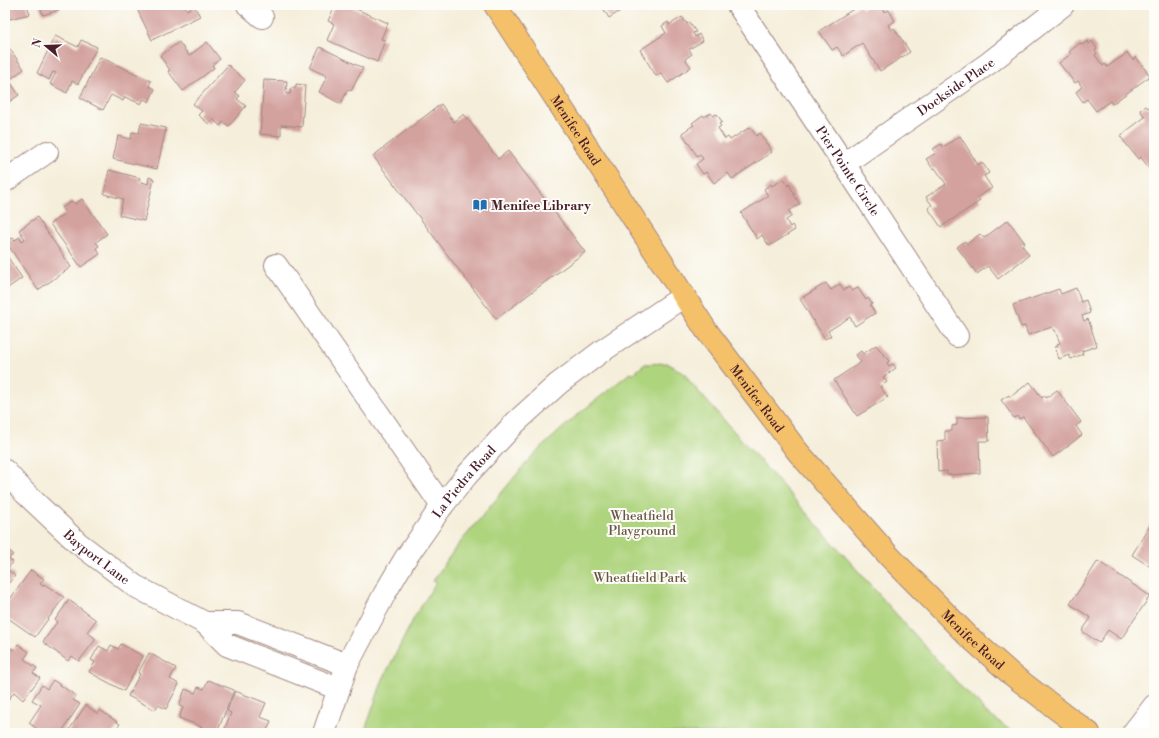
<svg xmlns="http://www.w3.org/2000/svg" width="1159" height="738" font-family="'Libre Bodoni',serif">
<rect width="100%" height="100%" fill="#fdfcf7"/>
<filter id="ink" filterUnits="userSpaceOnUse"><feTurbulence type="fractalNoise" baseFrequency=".025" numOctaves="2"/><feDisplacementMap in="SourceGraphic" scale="8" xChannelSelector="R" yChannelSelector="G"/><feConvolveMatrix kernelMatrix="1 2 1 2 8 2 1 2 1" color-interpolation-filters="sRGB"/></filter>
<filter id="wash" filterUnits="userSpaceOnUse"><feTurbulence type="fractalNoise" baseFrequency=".012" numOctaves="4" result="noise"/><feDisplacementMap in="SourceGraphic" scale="16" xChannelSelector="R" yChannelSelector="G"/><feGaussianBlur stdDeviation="0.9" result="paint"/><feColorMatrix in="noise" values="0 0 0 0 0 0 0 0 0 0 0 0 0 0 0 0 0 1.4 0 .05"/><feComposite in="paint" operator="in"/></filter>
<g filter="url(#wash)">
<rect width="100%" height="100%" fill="#f5eeda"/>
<polygon fill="#aed47e" stroke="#7c7a54" points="667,363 684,373 690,382 962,688 975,699 985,712 1014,733 364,733 383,679 414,618 436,582 433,581 454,550 532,456 576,416 630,373 633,374 645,364"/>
<g id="blocks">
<g fill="#d3a19e">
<polygon points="5,5 27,5 30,14 5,20"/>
<polygon points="39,5 58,5 59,10 43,15"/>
<polygon points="144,5 184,5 187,10 194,6 200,16 152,40 138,11 145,7"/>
<polygon points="335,5 347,5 388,23 381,39 385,40 377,62 327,40 334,24 328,21"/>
<polygon points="601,5 630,5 609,18"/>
<polygon points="638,5 647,5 640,9"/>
<polygon points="860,5 862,9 869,5 880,5 885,12 889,10 895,21 888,25 891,30 894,28 910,52 880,71 862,43 843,56 837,47 832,50 819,31"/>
<polygon points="682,17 687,24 689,22 696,32 693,33 695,37 699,34 703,41 689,49 692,54 685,59 691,67 668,83 661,73 656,76 640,50 666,33 662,26 668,22 669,25"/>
<polygon points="55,36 78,47 81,40 97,47 78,84 72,81 67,93 50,84 56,73 53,72 49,80 37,73"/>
<polygon points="1088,41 1089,44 1092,41 1097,49 1095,51 1097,53 1095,55 1103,66 1105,64 1107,67 1127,53 1133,60 1136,57 1150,76 1112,104 1110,101 1096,111 1087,99 1083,102 1076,92 1082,87 1078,81 1075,83 1059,63 1071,54 1069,52 1080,43 1082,45"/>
<polygon points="179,42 189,56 207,42 220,59 212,65 214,68 183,91 168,71 170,70 160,56"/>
<polygon points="320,47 363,68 351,91 348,89 341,104 319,92 327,76 310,68"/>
<polygon points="9,48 24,69 9,80 19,95 5,105 5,51"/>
<polygon points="100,57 151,81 149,86 155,89 149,102 144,99 141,104 125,97 123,101 111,95 103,110 80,98"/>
<polygon points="228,65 245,80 235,92 240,96 237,99 246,106 229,126 223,122 220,126 213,119 209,124 198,115 202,111 193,104"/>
<polygon points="264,80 287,81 286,94 290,94 291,88 296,88 296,84 305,85 302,127 281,125 281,136 260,134"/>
<polygon points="1154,103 1154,163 1148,167 1141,157 1138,159 1120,136 1145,117 1140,110 1146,106 1148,108"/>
<polygon points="441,104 454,122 464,114 498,159 508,151 585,252 496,319 373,156"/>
<polygon points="711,113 713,116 717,114 722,122 719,124 721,126 718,128 725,139 728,137 730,140 750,127 756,136 760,133 772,152 732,179 728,173 714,183 706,172 703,174 696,164 703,159 700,154 697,156 682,133 694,125 692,123 703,115 704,117"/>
<polygon points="141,123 166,128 157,169 113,159 118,136 131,139 132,132 139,133"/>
<polygon points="960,136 978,165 982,162 989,173 984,176 992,188 978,197 980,201 941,227 928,208 932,205 926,197 946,184 935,168 933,169 926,159 936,153 933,149 941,144 943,147"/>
<polygon points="109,170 140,178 139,181 148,184 149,177 154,179 144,221 119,215 123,199 104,194"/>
<polygon points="784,179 788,186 789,184 795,195 794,195 800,204 789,211 792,216 786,220 790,227 792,225 795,230 769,246 762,235 757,239 741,213 768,196 764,189 771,184 772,186"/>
<polygon points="82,199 107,234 96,242 99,246 96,248 100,254 81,267 50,224 65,213 62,208 72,201 75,204"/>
<polygon points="37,217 71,267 38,290 6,242 13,238 15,240 20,237 22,241 25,239 19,230"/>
<polygon points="1008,220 1025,243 1022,245 1029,255 998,279 988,266 977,274 957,247 965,241 967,244 980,234 984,238"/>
<polygon points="7,256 22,278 5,290 5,258"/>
<polygon points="826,283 831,290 840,284 844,290 849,287 852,291 858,288 866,300 868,298 872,304 870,305 875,313 855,326 850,317 828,331 831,336 825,339 800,299"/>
<polygon points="1076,288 1081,302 1086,300 1090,313 1082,316 1084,321 1088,319 1097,346 1082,351 1083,354 1071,359 1069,355 1059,359 1055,347 1058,346 1057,344 1060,343 1055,330 1053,330 1052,327 1028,335 1025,326 1021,327 1013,305 1059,289 1061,294"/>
<polygon points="876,345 889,361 887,363 889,366 893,364 896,368 883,377 887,382 880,387 888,397 857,416 834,380 861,362 856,355 861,351 863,354"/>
<polygon points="1030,382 1042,398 1045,395 1046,398 1057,390 1081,422 1076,426 1082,435 1053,457 1023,417 1019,419 1017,416 1014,418 1001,400 1009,395 1010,397"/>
<polygon points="988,417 989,441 979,441 980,473 947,475 947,471 938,472 937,441 945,440 945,431 952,431 952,426 957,425 957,418"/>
<polygon points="1154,519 1154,569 1132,555"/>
<polygon points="5,547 13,554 9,559 13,562 7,569 15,576 5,587"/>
<polygon points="1098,561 1150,596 1121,639 1108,630 1099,643 1082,631 1091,618 1070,604"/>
<polygon points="31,570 44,579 40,584 43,586 44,584 64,597 35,637 5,616 5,606"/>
<polygon points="69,600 96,620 87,632 96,639 79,661 72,656 68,661 43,642 57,622 55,620"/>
<polygon points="18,644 29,652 24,659 37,668 33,673 40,678 23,700 14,692 5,704 5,657 11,648 14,650"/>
<polygon points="121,644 143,656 124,691 89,672 95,662 91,660 99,646 108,651 111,645 118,649"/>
<polygon points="149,653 176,668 170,679 179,684 166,709 158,705 155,710 128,696 140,674 138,673"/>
<polygon points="53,680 76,696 73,700 80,704 61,733 43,733 29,723 41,705 32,700 42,685 47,689"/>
<polygon points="208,680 234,690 217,733 179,718 183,707 179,706 185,689 195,693 198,687 204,689"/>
<polygon points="235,691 266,703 260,717 271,721 266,733 223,733 231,713 227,711"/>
<polygon points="86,705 98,714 100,710 120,724 113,733 67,733"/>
</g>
</g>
</g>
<g filter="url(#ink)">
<use href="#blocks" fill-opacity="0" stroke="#a08682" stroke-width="1"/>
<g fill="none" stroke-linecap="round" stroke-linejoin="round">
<defs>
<g id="minor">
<polyline points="248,5 262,17"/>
<path id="s1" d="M738,5L844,164L957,336"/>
<path id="s2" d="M844,164L989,63L1063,5"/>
<polyline points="5,181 47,152"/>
<polyline points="276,265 442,506"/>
<path id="s3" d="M5,471L25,493L78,543L135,586L205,623L227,645L339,689"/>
<polyline points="205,623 238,623 347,665"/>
<path id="s4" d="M324,733L347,665L385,593L405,559L442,506L467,475L516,422L558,384L602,351L684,296"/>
<polyline points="1133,733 1154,706"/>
</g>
<g id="major">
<path id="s5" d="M495,5L706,330L798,452L889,556L967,635L1011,674L1058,710L1089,733"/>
</g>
</defs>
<use href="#minor" stroke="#a08682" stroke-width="24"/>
<use href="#major" stroke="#a08682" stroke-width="24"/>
<use href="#minor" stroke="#fff" stroke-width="22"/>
<use href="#major" stroke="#f4c16a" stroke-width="22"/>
</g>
</g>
<defs>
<symbol id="library-bare" viewBox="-9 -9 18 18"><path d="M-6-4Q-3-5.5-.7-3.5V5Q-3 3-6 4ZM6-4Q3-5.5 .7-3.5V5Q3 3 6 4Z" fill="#1f6fb2" stroke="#fdfcf7" stroke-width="2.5" paint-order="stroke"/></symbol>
</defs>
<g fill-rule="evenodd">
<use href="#library-bare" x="470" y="195" width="20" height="20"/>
</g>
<g text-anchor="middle" stroke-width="4" stroke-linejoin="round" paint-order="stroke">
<g font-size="13" fill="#4a1f2b" stroke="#fdfcf7">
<text dy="5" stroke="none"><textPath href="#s2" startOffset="136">Dockside Place</textPath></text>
<text dy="5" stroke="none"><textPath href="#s5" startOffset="149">Menifee Road</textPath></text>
<text dy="5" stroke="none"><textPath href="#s1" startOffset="199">Pier Pointe Circle</textPath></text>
<text dy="5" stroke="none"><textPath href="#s5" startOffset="473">Menifee Road</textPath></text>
<text dy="5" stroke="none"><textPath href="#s4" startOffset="290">La Piedra Road</textPath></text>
<text dy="5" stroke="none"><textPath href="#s3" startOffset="126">Bayport Lane</textPath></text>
<text dy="5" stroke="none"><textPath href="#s5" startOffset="797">Menifee Road</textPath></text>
</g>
<g font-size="13" font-weight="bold" fill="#4a1f2b" stroke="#fdfcf7" text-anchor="start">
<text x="491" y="210">Menifee Library</text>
</g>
<g font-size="13" fill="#685544" stroke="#fdfcf7">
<text x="642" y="520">Wheatfield<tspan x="642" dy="15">Playground</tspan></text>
<text x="640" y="582">Wheatfield Park</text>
</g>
</g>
<rect width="1159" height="738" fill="none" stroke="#fdfcf7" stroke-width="20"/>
<g transform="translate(46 46) rotate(289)" stroke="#fdfcf7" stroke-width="3" paint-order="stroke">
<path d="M0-3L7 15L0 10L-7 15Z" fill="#4a1f2b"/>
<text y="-6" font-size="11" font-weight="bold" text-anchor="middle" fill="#4a1f2b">N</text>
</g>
</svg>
